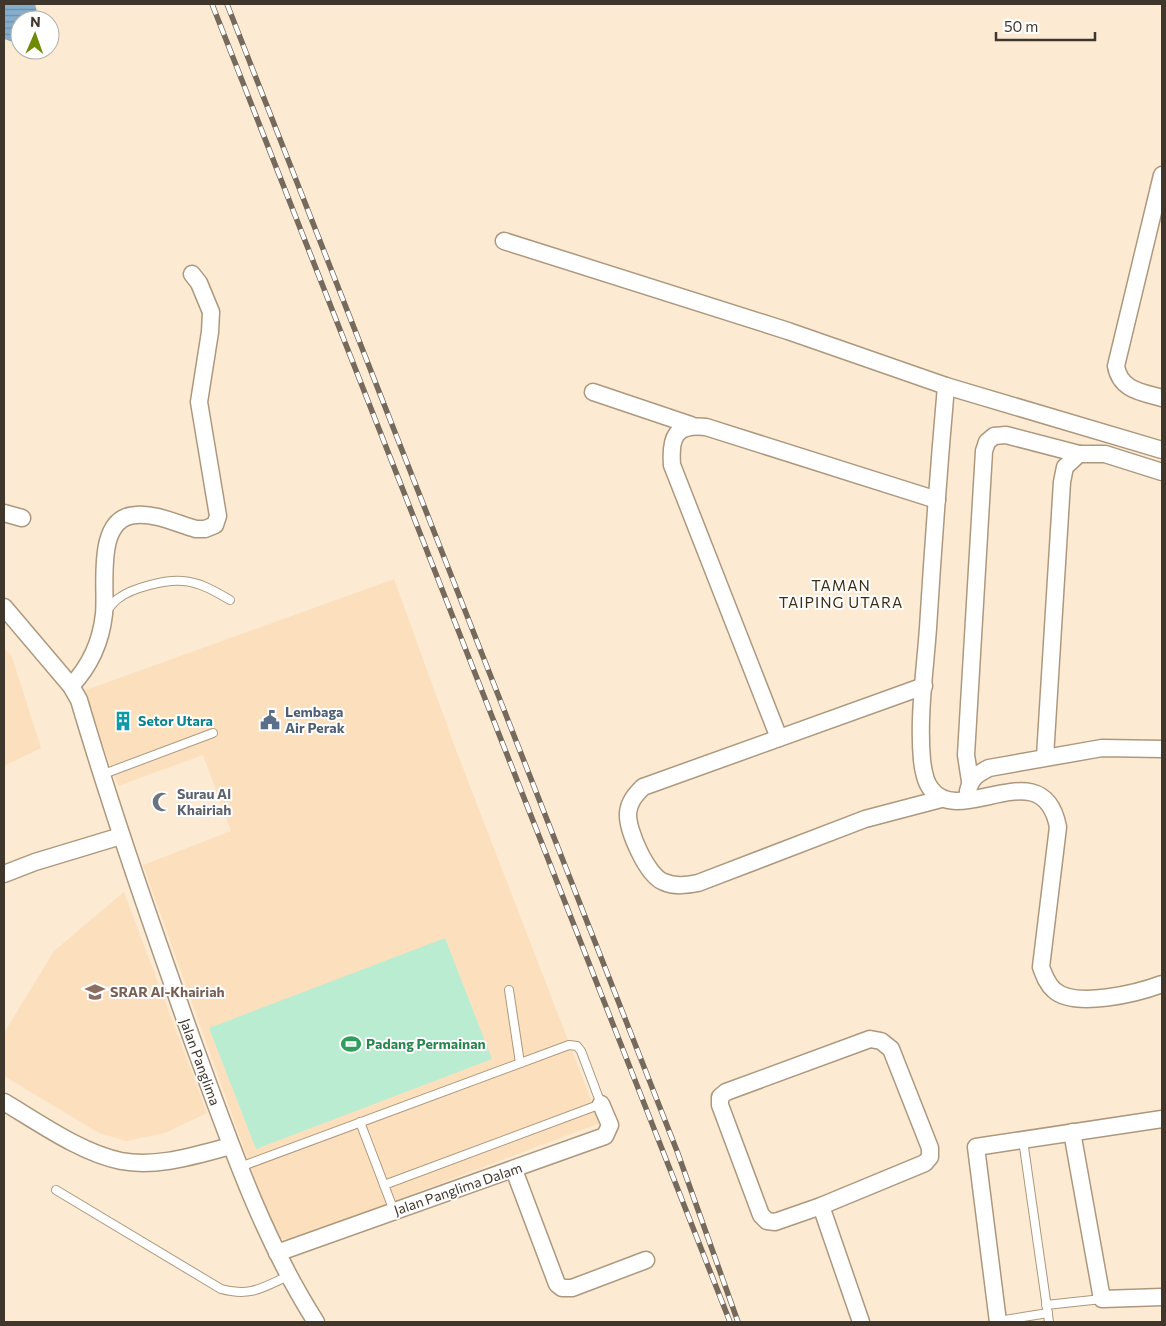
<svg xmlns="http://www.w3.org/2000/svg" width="1166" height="1326" font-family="Commissioner,sans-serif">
<defs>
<pattern id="water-rules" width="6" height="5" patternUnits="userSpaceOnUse" patternTransform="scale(1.25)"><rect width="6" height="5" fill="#85aecd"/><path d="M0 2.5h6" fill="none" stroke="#6e8ea7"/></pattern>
</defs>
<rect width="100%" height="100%" fill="#fcead3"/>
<g fill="#fce0bd">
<polygon points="394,579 456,750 600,1123 293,1239 281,1239 274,1233 143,865 231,831 203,755 118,786 83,691"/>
<polygon points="4,648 12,657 41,748 4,766"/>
<polygon points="124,892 207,1113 165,1133 126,1141 99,1133 4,1076 4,1033 54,951"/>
</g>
<polygon fill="#baecd1" points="445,938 492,1059 256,1149 209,1028"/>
<polygon fill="url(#water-rules)" points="4,4 35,4 39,20 20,20 20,44 4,39"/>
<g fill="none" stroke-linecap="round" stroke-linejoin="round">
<defs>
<g id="lane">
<path d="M106,612C110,607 114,601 119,598C132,588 167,579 183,581C200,582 216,592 230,600"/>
<polyline points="101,775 213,733"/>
<polyline points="509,990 520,1063"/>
<polyline points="360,1122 394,1211"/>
<polyline points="1023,1140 1049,1322"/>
<polyline points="240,1167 569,1045 577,1046 581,1051 601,1104 384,1185"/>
<path d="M56,1190L221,1289C250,1297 262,1288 288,1276"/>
<polyline points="1046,1305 1102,1299"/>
<polyline points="998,1321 1048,1313"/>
</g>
<g id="street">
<path d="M1162,175L1116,366C1120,390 1141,392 1162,398"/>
<polyline points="504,241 788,331 946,386 1162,450"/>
<path d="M946,386C939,466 933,547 928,628C925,671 918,717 922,760C923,769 925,782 931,789C960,829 1043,749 1058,827L1041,967C1044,975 1047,984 1054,990C1075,1009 1138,993 1162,984"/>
<polyline points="593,392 691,425"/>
<polyline points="4,513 22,518"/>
<path d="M4,607L71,686L79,700C113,815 153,929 193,1042C228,1137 261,1236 316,1322"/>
<path d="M71,686C90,666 101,642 104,614C107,587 94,517 136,515C155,513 178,524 196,529H205L215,525L218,516L199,402L210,332L211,312L199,283L192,274"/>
<path d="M924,686L643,787C635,795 629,802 628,813C627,830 647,876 664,882C675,887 687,885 698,883L865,819L941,799"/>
<path d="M779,738L672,465C670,437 675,424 706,427L937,500"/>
<polyline points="1045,757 1062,482 1065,467 1079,454 1105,454 1162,472"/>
<polyline points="970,781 966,755 984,451 987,442 994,436 1006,435 1079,454"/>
<path d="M968,791C971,778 977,774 989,768L1102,748L1162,749"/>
<polyline points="4,874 35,862 121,836"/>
<polygon points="870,1039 881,1041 891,1049 930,1148 930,1157 925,1163 821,1206 775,1222 767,1221 761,1215 720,1105 720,1097 726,1092"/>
<path d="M4,1102C38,1122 81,1153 121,1161C157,1168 196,1155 231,1146"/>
<polyline points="1072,1132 1102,1299 1162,1297"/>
<polyline points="514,1170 557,1284 562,1288 572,1288 646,1260"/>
<polyline points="821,1206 861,1322"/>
<polyline points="277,1253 605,1136 610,1125 601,1104"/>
<polyline points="998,1322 976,1147 1162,1119"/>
</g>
</defs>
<use href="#lane" stroke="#ad987d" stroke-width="10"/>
<use href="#street" stroke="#ad987d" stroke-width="19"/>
<use href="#lane" stroke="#fff" stroke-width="8"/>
<use href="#street" stroke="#fff" stroke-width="16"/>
<defs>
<g id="rail">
<polyline points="212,4 730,1322"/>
<polyline points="227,4 677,1151 738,1322"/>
</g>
</defs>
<use href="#rail" stroke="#766a5c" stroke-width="5.5"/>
<use href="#rail" stroke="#fff" stroke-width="4" stroke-dasharray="11" stroke-linecap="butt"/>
</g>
<defs>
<symbol id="civic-bare" viewBox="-9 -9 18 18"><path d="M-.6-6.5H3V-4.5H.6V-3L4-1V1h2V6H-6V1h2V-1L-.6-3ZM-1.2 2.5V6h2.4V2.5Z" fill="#5c6f8a" stroke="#fff" stroke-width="2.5" paint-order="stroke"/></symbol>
<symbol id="building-bare" viewBox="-9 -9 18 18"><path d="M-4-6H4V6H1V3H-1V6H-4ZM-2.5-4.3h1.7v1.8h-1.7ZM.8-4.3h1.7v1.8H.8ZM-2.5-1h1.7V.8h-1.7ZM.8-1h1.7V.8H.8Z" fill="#0f9aa8" stroke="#fff" stroke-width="2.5" paint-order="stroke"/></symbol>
<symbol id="mosque-bare" viewBox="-9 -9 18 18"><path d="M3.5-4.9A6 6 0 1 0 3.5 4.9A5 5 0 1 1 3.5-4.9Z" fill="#6b7280" stroke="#fff" stroke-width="2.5" paint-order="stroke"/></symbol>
<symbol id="school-bare" viewBox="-9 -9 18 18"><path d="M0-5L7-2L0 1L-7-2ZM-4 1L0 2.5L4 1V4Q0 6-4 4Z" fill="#8d6e63" stroke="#fff" stroke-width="2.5" paint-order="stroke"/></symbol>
<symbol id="stadium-bare" viewBox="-9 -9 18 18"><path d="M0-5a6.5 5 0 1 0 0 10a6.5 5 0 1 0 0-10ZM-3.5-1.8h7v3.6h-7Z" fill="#2e9e5b" stroke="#fff" stroke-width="2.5" paint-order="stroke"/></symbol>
</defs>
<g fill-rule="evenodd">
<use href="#civic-bare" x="256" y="706" width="28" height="28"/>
<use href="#building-bare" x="109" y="707" width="28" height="28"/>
<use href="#mosque-bare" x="148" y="788" width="28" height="28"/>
<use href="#school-bare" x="81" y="978" width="28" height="28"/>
<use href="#stadium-bare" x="337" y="1030" width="28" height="28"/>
</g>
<g text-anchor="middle" stroke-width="4" stroke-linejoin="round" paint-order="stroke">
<g font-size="14" font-weight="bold" fill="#4e5e75" stroke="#fff" text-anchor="start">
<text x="285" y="717">Lembaga<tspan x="285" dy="16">Air Perak</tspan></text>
</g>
<g font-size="14" font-weight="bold" fill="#0d838f" stroke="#fff" text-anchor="start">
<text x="138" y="726">Setor Utara</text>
</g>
<g font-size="14" font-weight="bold" fill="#5b616d" stroke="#fff" text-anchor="start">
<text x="177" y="799">Surau Al<tspan x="177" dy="16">Khairiah</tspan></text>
</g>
<g font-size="14" font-weight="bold" fill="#785e54" stroke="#fff" text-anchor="start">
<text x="110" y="997">SRAR Al-Khairiah</text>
</g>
<g font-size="14" font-weight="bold" fill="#27864d" stroke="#fff" text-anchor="start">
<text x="366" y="1049">Padang Permainan</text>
</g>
<g font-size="14" fill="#40372c" stroke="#fff">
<text transform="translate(200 1062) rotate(70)" y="5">Jalan Panglima</text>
<text transform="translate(458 1189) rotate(-19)" y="5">Jalan Panglima Dalam</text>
</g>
<g font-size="15" letter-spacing="1" fill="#3e2d15" stroke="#fff">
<text x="841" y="591">TAMAN<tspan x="841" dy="17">TAIPING UTARA</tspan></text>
</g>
</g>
<rect width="1166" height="1326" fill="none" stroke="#40372c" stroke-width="10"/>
<g transform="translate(35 35) rotate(2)"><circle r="24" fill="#ffffff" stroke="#b3afab"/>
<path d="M0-4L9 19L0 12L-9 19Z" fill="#6f8b06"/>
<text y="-8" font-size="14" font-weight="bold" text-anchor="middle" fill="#40372c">N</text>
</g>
<path d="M996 32v8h99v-8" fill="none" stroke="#40372c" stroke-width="2.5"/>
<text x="1004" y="32" font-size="15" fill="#40372c" stroke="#ffffff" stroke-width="4" paint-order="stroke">50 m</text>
</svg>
